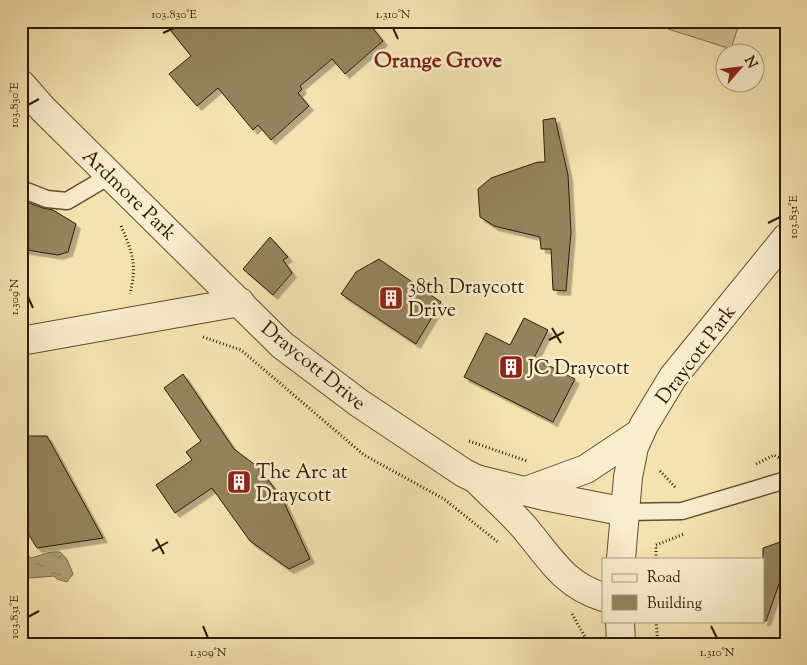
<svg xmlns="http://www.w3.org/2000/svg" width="807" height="665" font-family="'Sorts Mill Goudy',serif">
<defs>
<pattern id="water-ripples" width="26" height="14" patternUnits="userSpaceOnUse" patternTransform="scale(1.25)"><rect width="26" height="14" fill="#b09f77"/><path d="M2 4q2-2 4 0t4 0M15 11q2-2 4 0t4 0" fill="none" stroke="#908160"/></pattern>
<filter id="shadow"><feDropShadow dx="4.5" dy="4.5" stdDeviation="0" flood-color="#0004"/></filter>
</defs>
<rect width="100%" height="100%" fill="#f4e3b1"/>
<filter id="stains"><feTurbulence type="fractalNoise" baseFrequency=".004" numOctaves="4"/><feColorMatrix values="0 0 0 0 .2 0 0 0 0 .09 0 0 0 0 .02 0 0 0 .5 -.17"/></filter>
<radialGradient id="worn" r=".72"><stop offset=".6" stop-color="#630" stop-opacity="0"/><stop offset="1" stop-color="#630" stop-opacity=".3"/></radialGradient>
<polygon fill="#d2c194" stroke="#806e4c" points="671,21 740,21 731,49 668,29"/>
<path fill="url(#water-ripples)" stroke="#7c6b49" d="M21,545L25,553L31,558C42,555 49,551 60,552L67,559L73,574L67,582L57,579L54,576L31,578L21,577Z"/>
<g fill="#94835e" stroke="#2d1c05" filter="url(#shadow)">
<polygon points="163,21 367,21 383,41 345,74 332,59 300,86 302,89 298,93 309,106 271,140 258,125 253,130 218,88 197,106 169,74 191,56"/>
<polygon points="555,118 568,175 571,232 566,291 553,290 551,249 541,249 540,237 494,226 480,217 478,189 491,178 538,162 545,162 543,120"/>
<polygon points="21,200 43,208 53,210 76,224 68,252 58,255 21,249"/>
<polygon points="270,237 288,257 283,260 292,273 273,295 243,269"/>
<polygon points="379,259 441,302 416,344 341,294 356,272"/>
<polygon points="524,318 548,330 534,358 575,379 553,422 464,377 486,333 510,345"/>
<polygon points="183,374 234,449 258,467 282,498 310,559 289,569 250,541 212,488 175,513 156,485 192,460 186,452 201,441 164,388"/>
<polygon points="21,436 47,436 103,538 37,548 21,523"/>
<polygon points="786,540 786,587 779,584 766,621 763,621 763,548"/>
</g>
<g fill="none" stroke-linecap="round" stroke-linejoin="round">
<defs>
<g id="lane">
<polyline points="21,187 24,190 47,199 67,201 111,175"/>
<polyline points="626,512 682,511 786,480"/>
</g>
<g id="street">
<polyline points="21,84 43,109 282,345 359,403 464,473 476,479 544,496 626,512"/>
<polyline points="21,341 240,302"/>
<path d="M476,479C493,497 513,513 528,532C552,561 565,585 603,597"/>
<polyline points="526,491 586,469 640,433"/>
<polyline points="621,559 628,477 634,447 644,425 673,377 786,238"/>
<polyline points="620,621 621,644"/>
</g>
</defs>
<use href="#lane" stroke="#5f4e30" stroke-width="19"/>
<use href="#street" stroke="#5f4e30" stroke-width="30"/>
<g stroke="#2d1c05" stroke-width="3" stroke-dasharray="1 2.5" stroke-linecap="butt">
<path d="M121,226C133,254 137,264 130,294"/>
<polyline points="203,337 241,350 364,455 444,499 499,543"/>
<polyline points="469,441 527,461"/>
<polyline points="756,464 774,455 781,459"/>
<polyline points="660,471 676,488"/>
<polyline points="656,559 656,545 684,534"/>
<polyline points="572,614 589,644"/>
<polyline points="656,621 658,644"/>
</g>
<use href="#lane" stroke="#f8edcc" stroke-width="16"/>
<use href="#street" stroke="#f8edcc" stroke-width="28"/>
</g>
<path fill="none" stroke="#2d1c05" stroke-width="2" d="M393,28L398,39M163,33L174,28M28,105L39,99M768,223L780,217M28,297L33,308M552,328L561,343M549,340L564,332M156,539L164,554M152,551L168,542M28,617L39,611M203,626L208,638M711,626L717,638"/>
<defs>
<symbol id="building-square" viewBox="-11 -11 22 22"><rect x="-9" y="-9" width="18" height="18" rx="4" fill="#8f2418" stroke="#f8edcc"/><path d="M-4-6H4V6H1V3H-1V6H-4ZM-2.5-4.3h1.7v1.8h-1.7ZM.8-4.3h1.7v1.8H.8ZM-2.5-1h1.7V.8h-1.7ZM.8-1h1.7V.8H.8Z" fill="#fff"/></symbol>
</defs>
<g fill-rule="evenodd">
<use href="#building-square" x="377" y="284" width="28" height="28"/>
<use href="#building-square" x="497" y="353" width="28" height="28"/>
<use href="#building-square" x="225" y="468" width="28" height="28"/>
</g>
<g text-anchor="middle" stroke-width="5" stroke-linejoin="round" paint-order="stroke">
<g font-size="20" fill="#2d1c05" stroke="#f8edcc">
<text transform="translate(130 194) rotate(44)" y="7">Ardmore Park</text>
<text transform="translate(695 354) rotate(-53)" y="7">Draycott Park</text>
<text transform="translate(314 365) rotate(39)" y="7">Draycott Drive</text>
</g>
<g font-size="20" fill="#2d1c05" stroke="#f8edcc" text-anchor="start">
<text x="408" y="293">38th Draycott<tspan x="408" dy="23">Drive</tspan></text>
<text x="528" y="374">JC Draycott</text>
<text x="256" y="478">The Arc at<tspan x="256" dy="23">Draycott</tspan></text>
</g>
<g font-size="21" font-weight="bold" fill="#7a1f14" stroke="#f8edcc">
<text x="438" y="67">Orange Grove</text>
</g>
</g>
<rect width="807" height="665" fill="none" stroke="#f4e3b1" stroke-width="55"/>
<rect x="602" y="558" width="162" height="65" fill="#f8edcc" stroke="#a7997c"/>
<rect x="612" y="574" width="25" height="8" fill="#f8edcc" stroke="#a7997c"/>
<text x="647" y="582" font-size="15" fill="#2d1c05">Road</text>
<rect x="612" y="595" width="25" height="15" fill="#94835e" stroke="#a7997c"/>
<text x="647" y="608" font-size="15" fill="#2d1c05">Building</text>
<g transform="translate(740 68) rotate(62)"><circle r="24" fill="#f8edcc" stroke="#a7997c"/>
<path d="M0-4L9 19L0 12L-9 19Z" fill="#8f2418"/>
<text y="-8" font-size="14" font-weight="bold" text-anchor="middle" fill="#2d1c05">N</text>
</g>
<rect x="28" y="28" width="752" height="610" fill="none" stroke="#2d1c05" stroke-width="2"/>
<g font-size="12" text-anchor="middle" fill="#2d1c05">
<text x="174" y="18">103.830°E</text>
<text x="393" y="18">1.310°N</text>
<text transform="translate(14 105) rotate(-90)" y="4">103.830°E</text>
<text transform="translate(793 217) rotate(-90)" y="4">103.831°E</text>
<text transform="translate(14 297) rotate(-90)" y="4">1.309°N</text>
<text transform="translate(14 617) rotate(-90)" y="4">103.831°E</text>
<text x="208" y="656">1.309°N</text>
<text x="717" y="656">1.310°N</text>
</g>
<rect width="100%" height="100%" filter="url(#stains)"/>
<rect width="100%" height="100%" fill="url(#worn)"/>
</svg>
